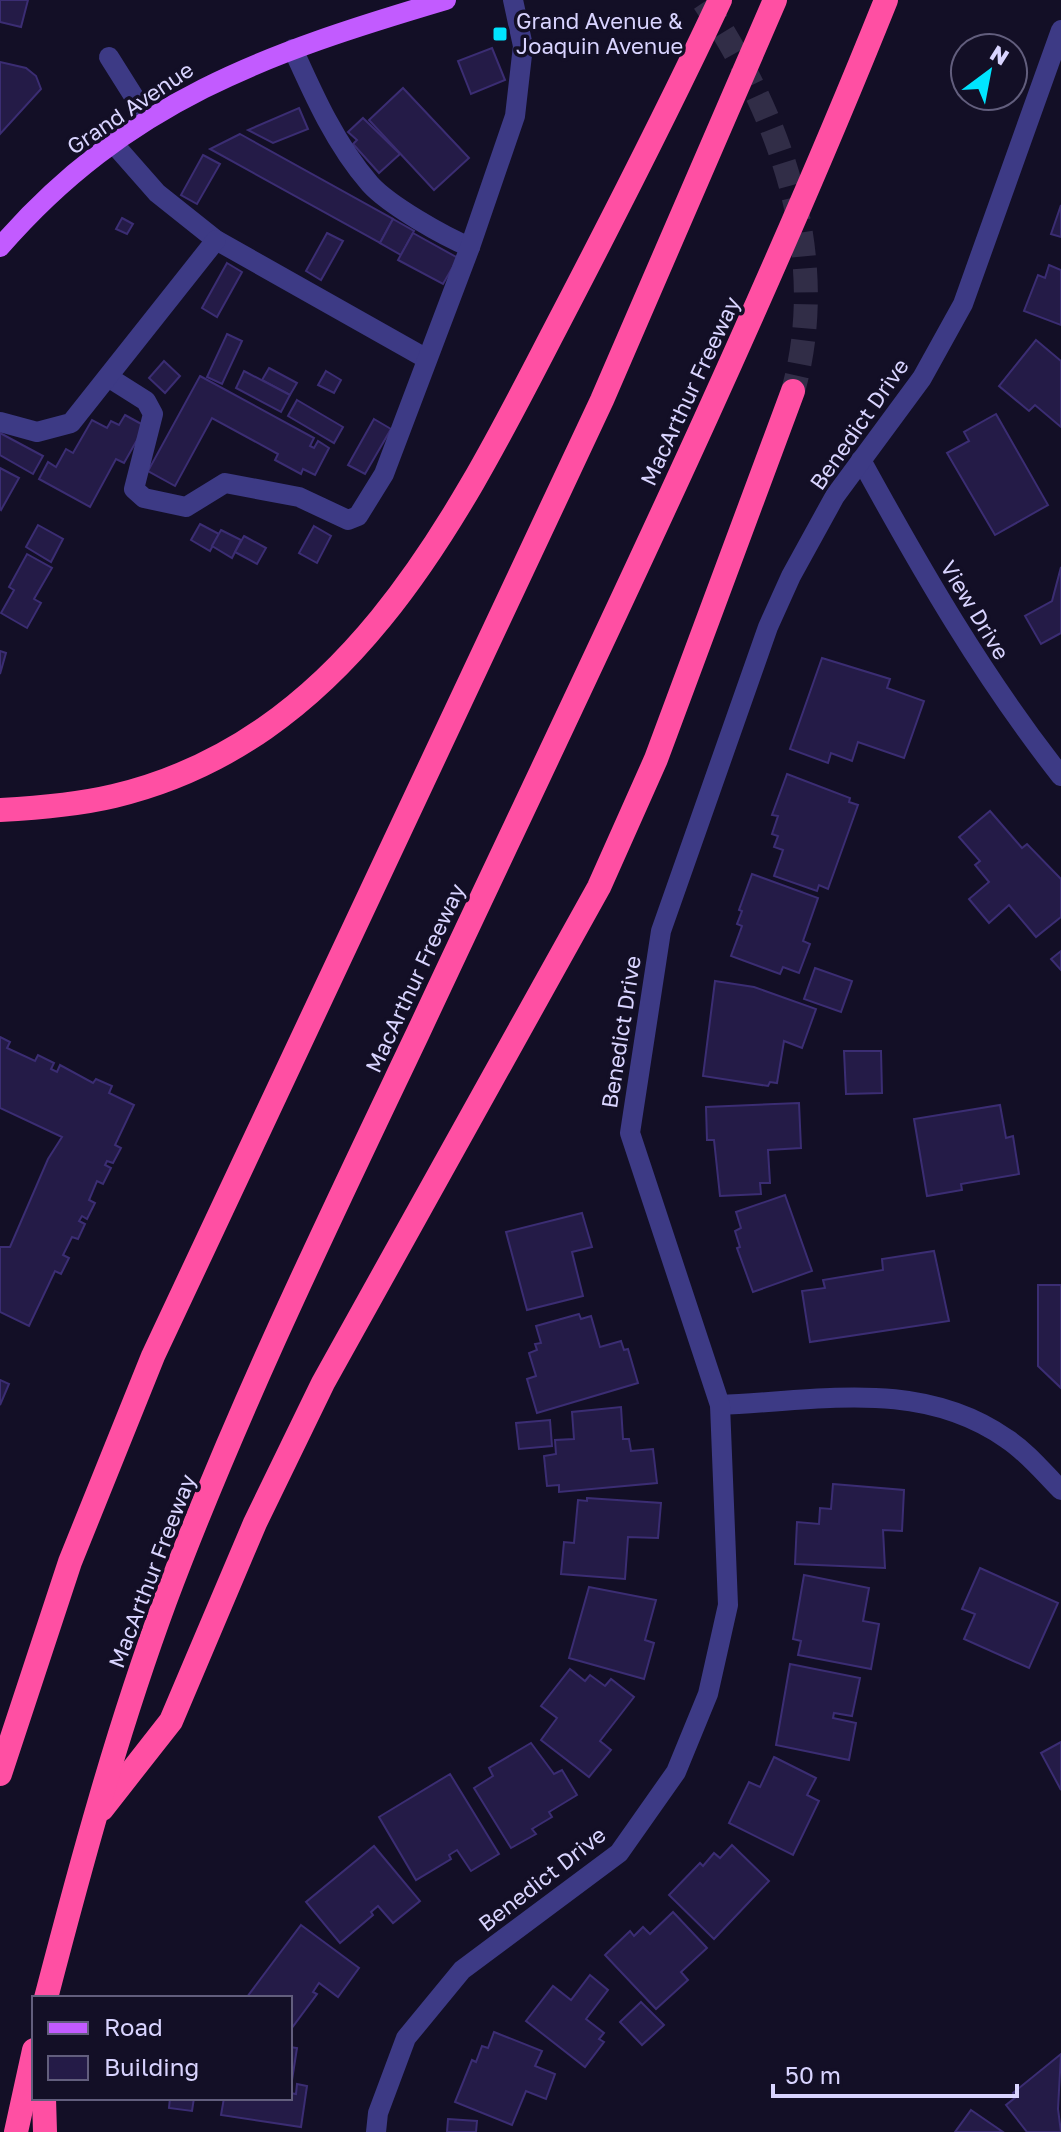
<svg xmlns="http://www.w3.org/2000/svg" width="1061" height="2132" font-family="'Golos Text',sans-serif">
<rect width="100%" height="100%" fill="#130f26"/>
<g fill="#241b47" stroke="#3b2d73" stroke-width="2">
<polygon points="0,0 28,0 21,27 0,22"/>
<polygon points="492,48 505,80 471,94 458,61"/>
<polygon points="0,62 26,68 36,76 41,89 0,134"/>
<polygon points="403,88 469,158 434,190 369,120"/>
<polygon points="299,108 308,129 273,143 248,130"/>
<polygon points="363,118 400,154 379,173 353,144 357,140 348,132"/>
<polygon points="240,134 393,219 380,243 210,149"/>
<polygon points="203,155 220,164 197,204 181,195"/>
<polygon points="1061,205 1061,237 1051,234"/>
<polygon points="122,218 133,224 127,234 116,229"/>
<polygon points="393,219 414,231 401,255 380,243"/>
<polygon points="327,233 343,241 321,280 306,271"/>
<polygon points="413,233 458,258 443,284 398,260"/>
<polygon points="227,263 242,272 217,317 202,308"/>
<polygon points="1049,265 1061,270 1061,325 1024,311 1038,275 1045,278"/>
<polygon points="227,334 242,341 222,384 207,377"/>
<polygon points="1036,340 1061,361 1061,427 1035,405 1029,411 999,386"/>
<polygon points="164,361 180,376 165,393 149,378"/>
<polygon points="269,368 297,383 290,395 262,380"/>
<polygon points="244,371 290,395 281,412 236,388"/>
<polygon points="326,371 341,380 334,393 318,385"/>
<polygon points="200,376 314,438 310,446 314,448 318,441 329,448 315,475 303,469 301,474 275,460 278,454 212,418 175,486 148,471"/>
<polygon points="297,400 343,427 334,443 288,416"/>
<polygon points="996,414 1048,505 995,535 947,453 969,441 964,432"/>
<polygon points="125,415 145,426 124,463 116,459 90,507 39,479 48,462 56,467 66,449 73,453 92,420 107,428 111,421 119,425"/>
<polygon points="374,419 391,429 365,474 348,465"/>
<polygon points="0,433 43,456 33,474 0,455"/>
<polygon points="0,468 19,478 1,510 0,509"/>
<polygon points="200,524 219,534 210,551 191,540"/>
<polygon points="38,525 63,539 51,562 26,547"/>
<polygon points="314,526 331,536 317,563 299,553"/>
<polygon points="221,530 241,540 232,558 212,546"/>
<polygon points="244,536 266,548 257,564 235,552"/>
<polygon points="27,554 52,568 34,599 41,603 27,628 1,613 14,590 9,587"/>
<polygon points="1061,567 1061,633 1041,644 1025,616 1052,601"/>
<polygon points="0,651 6,653 0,674"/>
<polygon points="822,658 890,679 887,688 924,701 904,758 858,742 852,761 831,753 828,763 790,749"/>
<polygon points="787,774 850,798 849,802 858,805 828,889 819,885 817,891 774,876 783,850 774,847 778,836 772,834 778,816 772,815"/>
<polygon points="990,811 1022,848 1027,844 1061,879 1061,917 1036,937 1009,905 989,923 969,899 989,882 975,865 980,861 959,837"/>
<polygon points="752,874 818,898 803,941 810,944 799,973 783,967 780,974 731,956 742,926 737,924 742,911 739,910"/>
<polygon points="1061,951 1061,970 1051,959"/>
<polygon points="815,968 852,981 841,1012 804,999"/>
<polygon points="715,981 754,987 816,1009 802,1048 784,1041 777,1083 770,1082 768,1086 703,1076"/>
<polygon points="0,1037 10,1042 7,1048 35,1061 38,1055 54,1063 51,1069 57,1072 60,1065 93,1083 96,1079 112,1086 109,1093 134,1105 115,1145 121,1148 113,1163 107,1161 105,1165 111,1168 103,1184 97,1181 89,1200 95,1203 87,1219 82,1216 79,1221 85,1224 78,1239 72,1237 63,1255 69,1258 61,1274 55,1271 29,1326 0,1312 0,1247 10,1247 48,1159 62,1137 0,1108"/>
<polygon points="844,1051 881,1051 882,1093 846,1094"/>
<polygon points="799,1103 801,1148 768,1150 770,1183 760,1183 761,1194 720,1196 714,1140 707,1140 706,1107"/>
<polygon points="1000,1105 1006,1138 1013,1136 1019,1174 961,1184 962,1190 927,1196 914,1119"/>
<polygon points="785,1195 812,1271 753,1292 737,1248 740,1247 735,1231 741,1228 736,1212"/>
<polygon points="582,1213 592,1247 572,1252 583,1296 527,1310 506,1232"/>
<polygon points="934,1251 949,1321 810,1342 802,1291 825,1288 823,1280 883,1270 882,1259"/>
<polygon points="1038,1285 1061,1285 1061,1388 1038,1366"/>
<polygon points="579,1314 581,1319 591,1316 600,1347 621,1341 624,1350 628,1349 638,1383 537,1413 527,1379 536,1376 529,1353 537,1350 535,1344 541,1343 536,1326"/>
<polygon points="0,1380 9,1384 0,1405"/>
<polygon points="621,1407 623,1439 629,1439 631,1451 653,1449 657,1483 559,1492 559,1485 547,1486 544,1456 556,1454 555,1440 574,1439 572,1412"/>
<polygon points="550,1420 552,1446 519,1449 516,1423"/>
<polygon points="833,1484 904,1490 902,1531 883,1530 885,1568 795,1564 797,1522 819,1524 820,1508 831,1509"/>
<polygon points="587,1498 661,1503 658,1538 628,1537 625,1579 561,1574 564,1542 574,1543 578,1500 587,1501"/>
<polygon points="980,1568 1058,1603 1029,1668 964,1639 975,1614 962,1609"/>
<polygon points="804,1575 869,1588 863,1621 879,1624 871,1669 798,1655 801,1641 793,1639"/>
<polygon points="589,1587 656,1600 645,1640 654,1643 644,1679 569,1658"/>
<polygon points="790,1664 860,1678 852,1716 834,1713 833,1718 856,1723 849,1760 776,1745"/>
<polygon points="570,1669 585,1681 590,1675 605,1686 611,1679 634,1697 600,1741 611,1750 589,1777 541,1740 557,1718 541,1706"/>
<polygon points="1061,1742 1061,1790 1041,1753"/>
<polygon points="531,1743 554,1774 562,1770 577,1795 549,1812 552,1817 532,1829 536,1834 511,1848 474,1788 493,1776 489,1768"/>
<polygon points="774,1757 816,1778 807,1795 819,1801 793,1855 729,1823 749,1782 760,1787"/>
<polygon points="450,1774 499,1854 471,1871 457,1850 449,1855 451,1859 416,1880 379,1817"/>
<polygon points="732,1845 769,1881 714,1939 669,1895 700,1863 703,1866 714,1853 720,1858"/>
<polygon points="374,1846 420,1901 393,1923 378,1906 371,1912 373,1915 340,1943 306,1902"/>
<polygon points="673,1912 707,1948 681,1972 688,1980 656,2009 605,1955 630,1931 634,1936 643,1927 650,1934"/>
<polygon points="301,1925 359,1968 338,1997 319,1983 313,1992 317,1994 291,2029 290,1998 247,1997"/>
<polygon points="590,1975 608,1990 586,2019 604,2033 599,2039 604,2042 585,2067 526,2021 553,1986 571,2000"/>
<polygon points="641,2002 664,2025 642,2045 620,2022"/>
<polygon points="494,2032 542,2051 535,2066 555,2074 546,2099 526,2091 512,2125 455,2102 472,2060 476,2062 482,2046 488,2048"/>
<polygon points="290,2047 297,2048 290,2093 296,2094 297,2084 307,2086 301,2127 221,2115 224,2098 290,2098"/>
<polygon points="1061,2054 1058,2109 1061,2132 1027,2132 1006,2105 1016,2097 1013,2093"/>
<polygon points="170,2098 194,2098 192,2111 169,2108"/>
<polygon points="971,2110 1003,2132 955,2132"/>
<polygon points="448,2119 477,2121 476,2132 447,2132"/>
</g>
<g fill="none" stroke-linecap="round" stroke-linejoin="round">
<path stroke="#312d47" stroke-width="24" stroke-dasharray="24 12" stroke-linecap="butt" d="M704,2C780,115 831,255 793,391"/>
<g stroke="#3d3a85" stroke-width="20">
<path d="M293,49C314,96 336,145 370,184C389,205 443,236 470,247"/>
<polyline points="109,57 148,119"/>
<polyline points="113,143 157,193 216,240 427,359"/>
<polyline points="108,377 146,401 153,414 134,489 144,498 186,507 225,483 299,497 348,520 358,516 384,474 470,247 515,116 523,46 513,0"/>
<polyline points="0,422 37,432 71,423 216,240"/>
<path d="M861,460C922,571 983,677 1061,776"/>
<path d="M720,1405C819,1401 920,1378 1007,1439C1027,1452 1044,1473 1061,1490"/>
<polyline points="376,2132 378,2113 406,2038 462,1970 619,1853 676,1772 708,1694 728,1605 720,1405 630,1133 661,931 768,627 791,576 835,496 922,378 963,304 1061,30"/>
</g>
<path stroke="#c25bff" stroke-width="20" d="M0,247C127,101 267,53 446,0"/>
<g stroke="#ff4fa3" stroke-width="24">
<path d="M0,810C38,808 76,805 114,796C344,741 453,527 552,335C610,224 667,113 720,0"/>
<polyline points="0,1774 70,1562 153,1356 602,400 775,0"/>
<polyline points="102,1809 171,1721 255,1523 323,1383 599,887 656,759 793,391"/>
<path d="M46,1998C81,1864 117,1731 165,1601C238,1407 329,1220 418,1033C578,691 745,351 886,0"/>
<polyline points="44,2098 45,2132"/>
<polyline points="16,2132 34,2050"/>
</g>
</g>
<rect fill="#00e5ff" stroke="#130f26" stroke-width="3" x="492" y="26" width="16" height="16" rx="4"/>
<g text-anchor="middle" stroke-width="7" stroke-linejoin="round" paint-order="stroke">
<g font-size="22" fill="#d9d4ff" stroke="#130f26" text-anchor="start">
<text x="516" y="29">Grand Avenue &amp;<tspan x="516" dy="25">Joaquin Avenue</tspan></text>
</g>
<g font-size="22" fill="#d9d4ff" stroke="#130f26">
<text transform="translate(130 108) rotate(-34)" y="8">Grand Avenue</text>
<text transform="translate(690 391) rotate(-65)" y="8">MacArthur Freeway</text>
<text transform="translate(859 424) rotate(-55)" y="8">Benedict Drive</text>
<text transform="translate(975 610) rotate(59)" y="8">View Drive</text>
<text transform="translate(415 978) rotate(-65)" y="8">MacArthur Freeway</text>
<text transform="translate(621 1032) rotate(-81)" y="8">Benedict Drive</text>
<text transform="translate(152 1571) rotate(-69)" y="8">MacArthur Freeway</text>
<text transform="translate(542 1879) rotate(-38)" y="8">Benedict Drive</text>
</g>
</g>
<rect x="32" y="1996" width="260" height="104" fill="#130f26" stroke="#625e7d" stroke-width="2"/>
<rect x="48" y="2022" width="40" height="12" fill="#c25bff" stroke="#625e7d" stroke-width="2"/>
<text x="104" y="2036" font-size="24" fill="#d9d4ff">Road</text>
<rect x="48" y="2056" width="40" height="24" fill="#241b47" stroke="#625e7d" stroke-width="2"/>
<text x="104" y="2076" font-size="24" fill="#d9d4ff">Building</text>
<g transform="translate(989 72) rotate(32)"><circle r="38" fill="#130f26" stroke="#625e7d" stroke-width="2"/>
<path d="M0-6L14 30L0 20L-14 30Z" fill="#00e5ff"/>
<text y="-12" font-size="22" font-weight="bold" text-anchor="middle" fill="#d9d4ff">N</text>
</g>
<path d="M773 2084v12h244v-12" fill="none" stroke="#d9d4ff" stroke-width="4"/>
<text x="785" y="2084" font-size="24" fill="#d9d4ff" stroke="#130f26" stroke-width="6" paint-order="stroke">50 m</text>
</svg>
